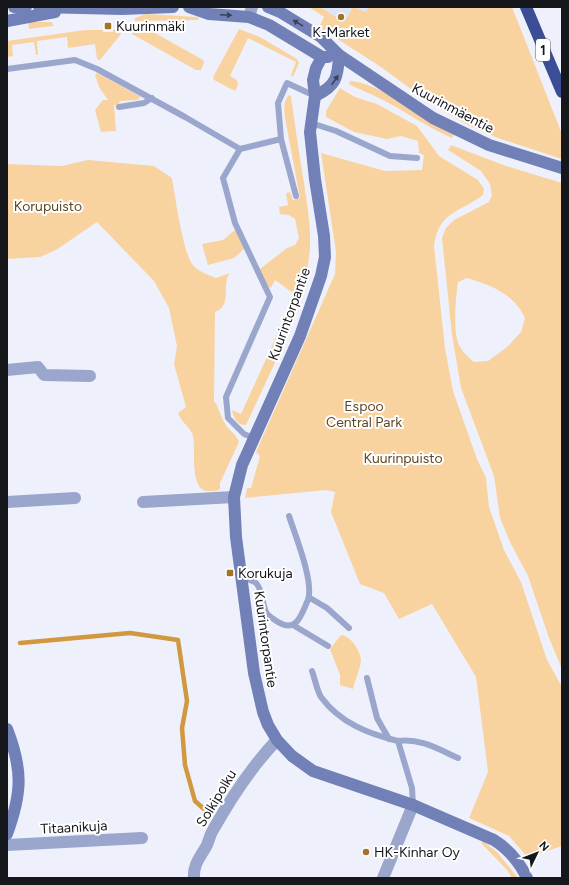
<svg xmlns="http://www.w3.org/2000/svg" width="569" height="885" font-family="Figtree,sans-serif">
<rect width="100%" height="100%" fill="#eef1fc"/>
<polygon fill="#dfe5f7" points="309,7 399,7 382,47"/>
<g fill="#f9d39f" fill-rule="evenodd">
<polygon points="309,7 320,7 344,22 353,7 366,12 369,7 512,7 562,134 562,159 498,138 468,125 430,103 381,67 319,27 324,17"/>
<polygon points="146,14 198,17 199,20 135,21 135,18"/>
<polygon points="28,22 52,22 53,26 29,29"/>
<polygon points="148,29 203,60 204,63 201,70 196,70 132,34 130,30"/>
<polygon points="239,29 260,37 297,59 299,63 293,77 291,75 296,62 248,38 230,76 237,80 238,86 235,91 214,80 213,77"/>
<polygon points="85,30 103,30 103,32 113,32 113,30 118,30 121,34 100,60 97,59 95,44 68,48 67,37 37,41 38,55 36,55 34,42 12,45 13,56 7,57 7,41"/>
<polygon points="97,73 141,97 137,100 120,101 118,105 114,105 116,131 101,132 95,110 103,100 108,100 99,87 95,75"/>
<path d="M350,81C376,81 429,120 454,135L452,138C427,127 405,111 381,99C370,93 359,90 349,84Z"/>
<path d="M340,88L355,97L377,104L417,126L439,156L478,180L484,189L483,195C459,213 439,211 434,246L445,348L453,391L477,459L486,478L489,507L504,550L521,582L547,660L562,687V846L538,854L529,859L509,836L469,818L488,772L476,677L432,604L399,619L384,593L360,584L331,512L335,492L326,490L245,498L247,488H251L260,456L256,452L335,274L336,252L321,153L385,171L422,170L424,155L419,153L418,141L401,136L387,139L354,132L326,117V111Z"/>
<path d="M289,95L291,96C295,125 299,154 304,183C307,204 311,225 310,246C307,305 270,372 246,425C238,426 233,418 232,410L241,414L291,304L293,293L275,280L271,288L267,285L260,269L287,248L295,245L299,238L295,219L289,215L280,214L279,207L288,205L286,193L290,192L293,200L300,198L285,118C284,110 283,101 289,95Z"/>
<path d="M451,145L506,166L562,183V669L549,638L528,576L510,542L500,518L494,476L461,388L452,335L442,238L446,228L454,220L489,202L492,195L490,184L481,171L448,150ZM467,278C491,285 514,294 525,318L521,332L507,347L488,361L474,362C467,356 461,351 458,342C453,329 456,296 458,282Z"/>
<path d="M88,160L154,166L172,178C175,196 183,251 192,264C197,271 208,275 216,278L230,273C221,283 233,306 215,312L214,402L216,403C219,411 222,419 227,427C231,432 237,435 239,442L220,483V489C216,492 213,491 208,491C189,491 196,449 193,436C192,429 181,422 178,413L186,407L174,364L177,346L169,308L154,281L97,222L56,250L40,257L7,259V164L62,166Z"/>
<polygon points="235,230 244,249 234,258 208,265 202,244 223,240"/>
<path d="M341,635C351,636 361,651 361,661C360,670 355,680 353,689L340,685V675L330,649Z"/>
<polygon points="483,841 497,852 518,878 512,878 507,870 481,843"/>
</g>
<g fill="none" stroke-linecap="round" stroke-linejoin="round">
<polyline stroke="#d1983f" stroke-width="4.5" points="20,643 130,633 178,640 187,701 182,728 185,765 195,801 204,809"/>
<g stroke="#9aa6cb" stroke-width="6">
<polyline points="7,69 75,60 97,69 185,117 240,149 281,139"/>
<polyline points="119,107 144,103 152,98"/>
<polyline points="311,123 336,131 390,156 417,158"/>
<polyline points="240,149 223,178 235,223 270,297 226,397 228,418 244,434 254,438"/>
<polyline points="296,196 281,139 278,103 287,83 315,96"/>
<path d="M242,578C247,579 253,580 256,583C263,590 262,604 266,612C268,616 275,620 278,622C296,633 301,616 307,602C316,586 295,535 289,516"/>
<polyline points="310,598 327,608 349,628"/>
<polyline points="293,625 328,646"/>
<path d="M312,671C315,679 317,691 321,697C340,723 369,734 398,741L412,788L413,805"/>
<polyline points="367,678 377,718 389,739"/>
<path d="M398,741C420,738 438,749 458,758"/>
</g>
<g stroke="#9aa6cb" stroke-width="12">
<polyline points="249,17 252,7"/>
<polyline points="7,370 38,367 44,375 90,376"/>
<polyline points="7,502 75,498"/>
<polyline points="143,502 234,497"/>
<polyline points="7,845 142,838"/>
<path d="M194,878C193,864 201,856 207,845C209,840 210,835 213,830C231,798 251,767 277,740"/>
<polyline points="383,878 413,805"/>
</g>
<g stroke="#7181b7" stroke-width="12">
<polyline points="14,7 26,7"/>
<polyline points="39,7 122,9 173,7"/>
<polyline points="189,7 209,14 249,17 269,25 322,57 328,57"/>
<polyline points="268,7 280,12 321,37 339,55 433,118 489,145 562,168"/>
<polyline points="7,21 55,12"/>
<path d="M322,57L316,68L313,80L315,96L310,132L315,179L324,236L325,257L321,276L300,336L242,465L234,497L236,537L254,673L263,712L268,725L277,740L292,756L313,771L413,805L494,840C508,849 520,863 527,878"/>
<path d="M315,96C336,86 338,78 339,55"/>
<path d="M7,729C23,770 22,793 7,834"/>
</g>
<polyline stroke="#3c4d98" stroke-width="12" points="526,7 562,92"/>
</g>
<defs><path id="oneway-solid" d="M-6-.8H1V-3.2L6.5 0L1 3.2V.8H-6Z"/></defs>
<g fill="#3a4159">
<use href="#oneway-solid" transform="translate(226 15) rotate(2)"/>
<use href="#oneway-solid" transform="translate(298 23) rotate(-149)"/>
<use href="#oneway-solid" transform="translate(335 80) rotate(-55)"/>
</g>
<g fill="#a37428" stroke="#fff" stroke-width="1.5">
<circle cx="341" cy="17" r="4"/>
<rect x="104" y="22" width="8" height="8" rx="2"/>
<rect x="226" y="569" width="8" height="8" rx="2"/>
<circle cx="366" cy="852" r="4"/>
</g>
<g text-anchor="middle" stroke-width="4" stroke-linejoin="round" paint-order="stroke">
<rect fill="#fff" stroke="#5c5d5f" stroke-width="1" x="536" y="39" width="14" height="22" rx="3"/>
<g font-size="13" font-weight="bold" fill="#16171b">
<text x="543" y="55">1</text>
</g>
<g font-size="14" fill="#16171b" stroke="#fff" text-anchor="start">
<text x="116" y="31">Kuurinmäki</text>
<text x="341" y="37" text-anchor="middle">K-Market</text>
<text x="238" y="578">Korukuja</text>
<text x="374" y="857">HK-Kinhar Oy</text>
</g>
<g font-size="14" fill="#16171b" stroke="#fff">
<text transform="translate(453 108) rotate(28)" y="5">Kuurinmäentie</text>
<text transform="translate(289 314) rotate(-70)" y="5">Kuurintorpantie</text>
<text transform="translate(266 639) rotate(82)" y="5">Kuurintorpantie</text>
<text transform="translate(216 798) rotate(-59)" y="5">Solkipolku</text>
<text transform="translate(74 827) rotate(-3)" y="5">Titaanikuja</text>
</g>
<g font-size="14" fill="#604723" stroke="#fff">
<text x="48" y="211">Korupuisto</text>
<text x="364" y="411">Espoo<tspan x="364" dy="16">Central Park</tspan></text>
<text x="403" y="463">Kuurinpuisto</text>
</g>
</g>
<rect width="569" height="885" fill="none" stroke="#16171b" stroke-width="16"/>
<g transform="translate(537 853) rotate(47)" stroke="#ffffff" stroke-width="3" paint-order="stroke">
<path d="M0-3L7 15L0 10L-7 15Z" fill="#16171b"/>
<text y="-6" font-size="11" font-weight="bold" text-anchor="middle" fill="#16171b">N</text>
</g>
</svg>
